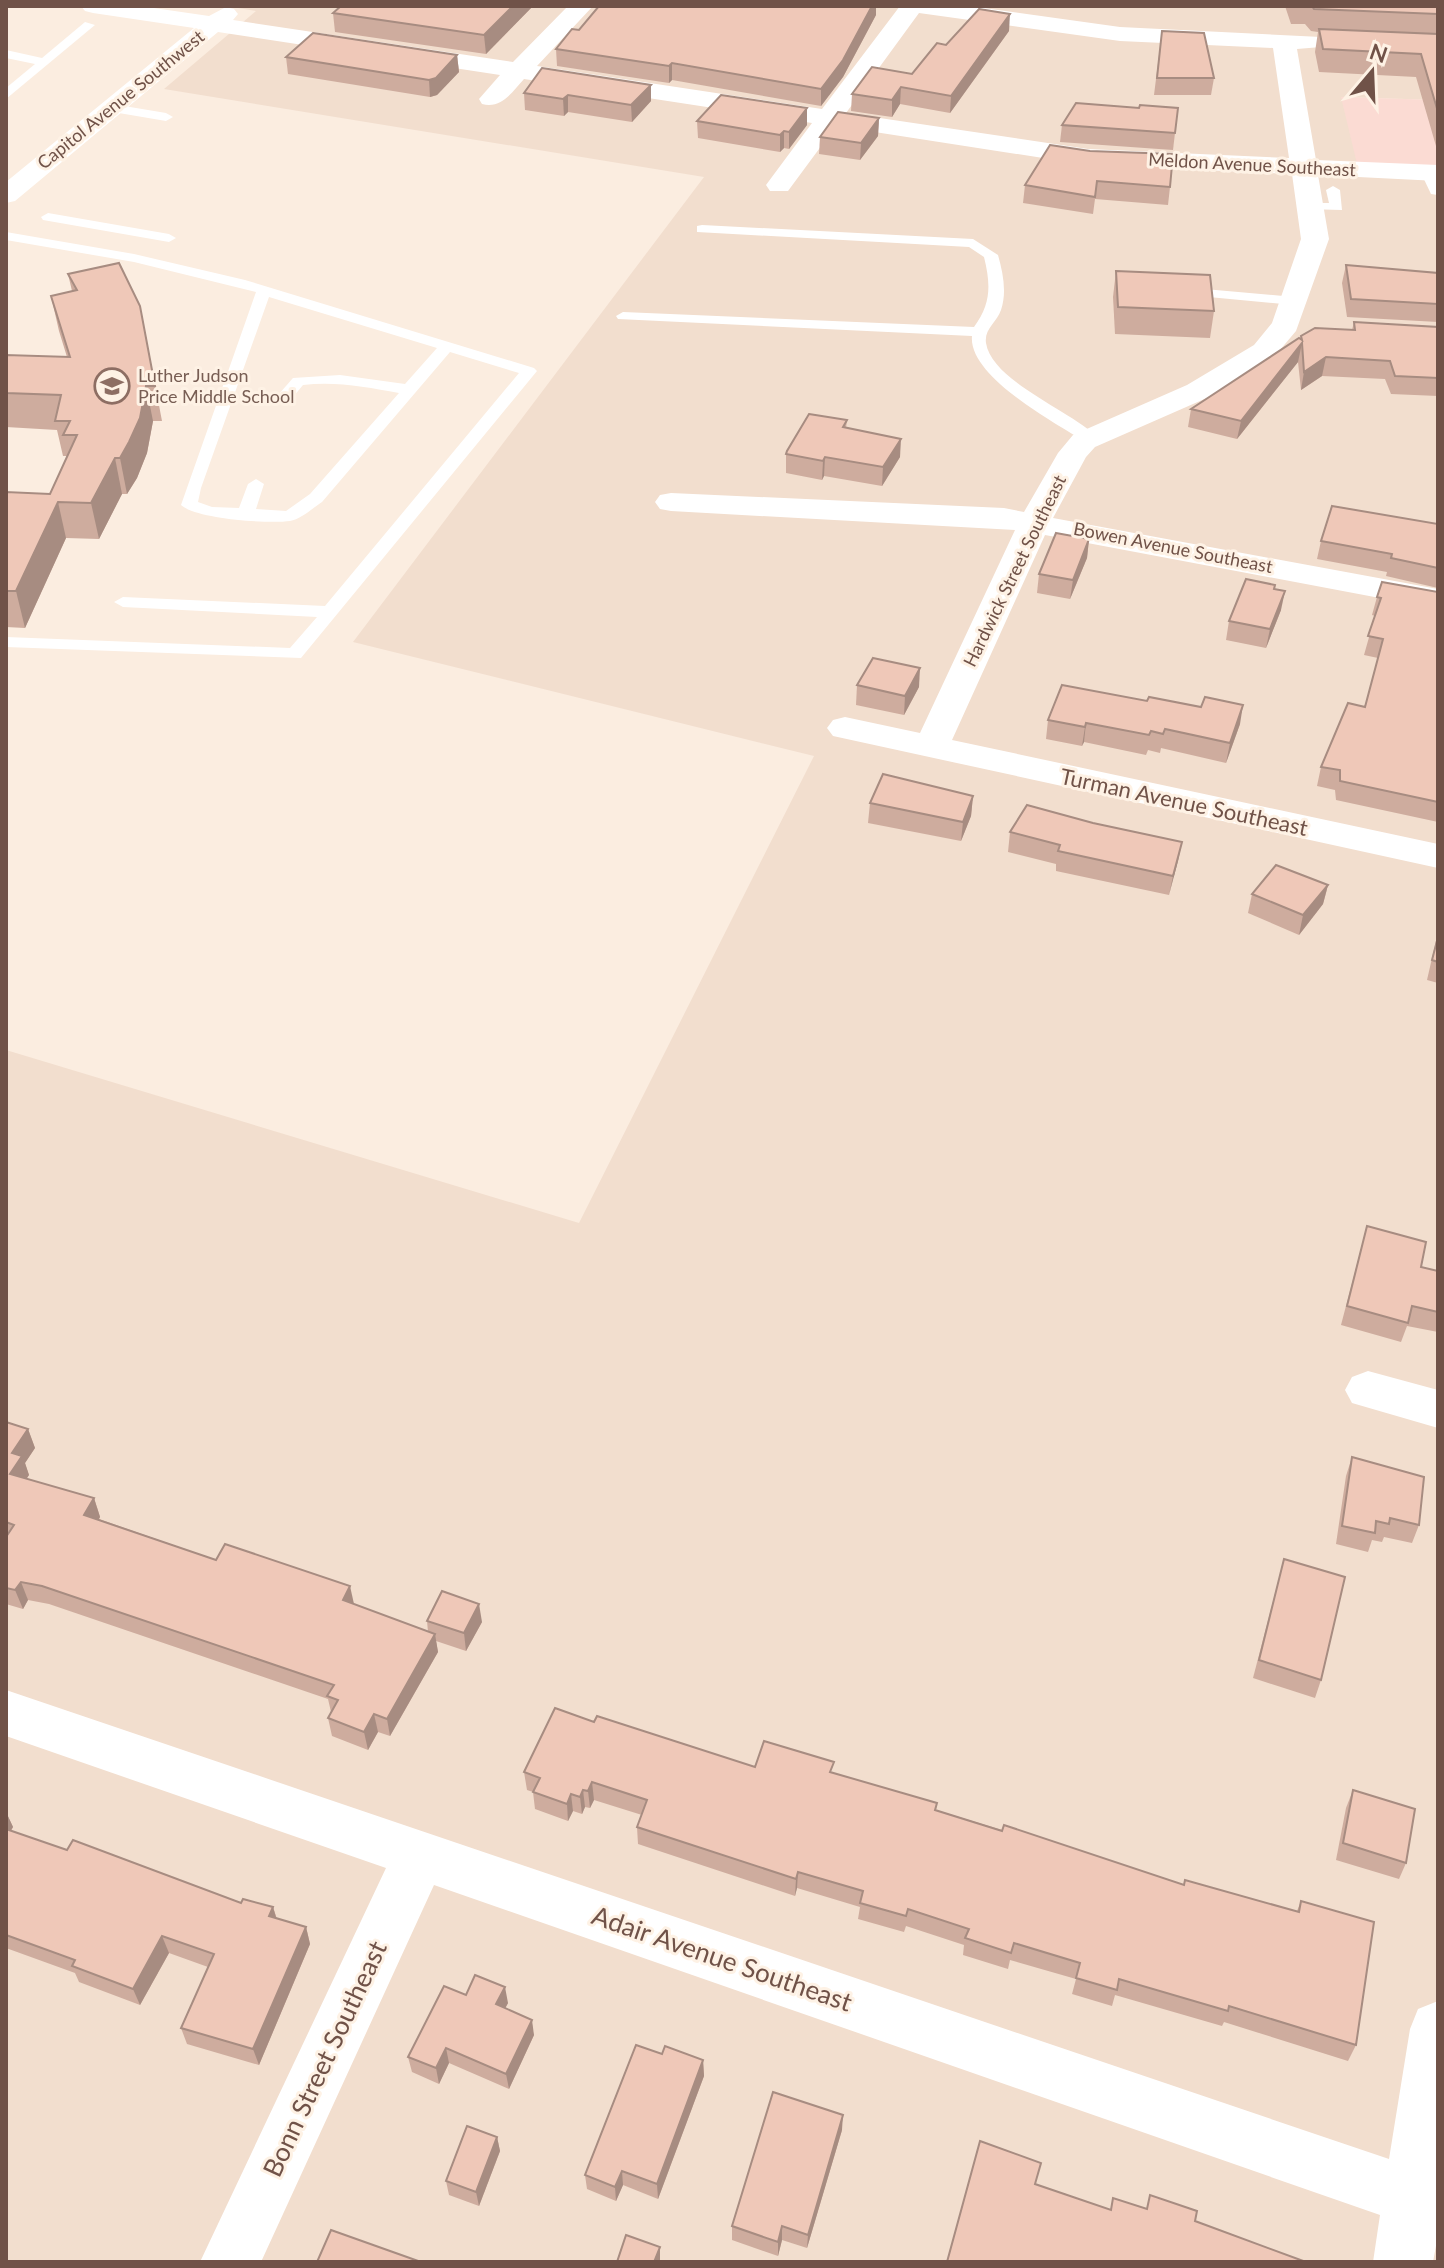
<svg xmlns="http://www.w3.org/2000/svg" width="1444" height="2268" font-family="Lato,sans-serif">
<rect width="100%" height="100%" fill="#fbede0"/>
<polygon fill="#f2dece" points="226,6 1438,6 1438,100 1341,97 1438,170 1438,2262 6,2262 6,1050 579,1223 814,756 353,642 704,177 164,89 256,11"/>
<polygon fill="#fbdbd3" points="1341,97 1438,100 1438,170 1358,168"/>
<g fill="none" stroke-linecap="round" stroke-linejoin="round">
<g fill="#fff" fill-rule="evenodd">
<polygon points="85,22 95,25 6,99 6,88 35,64 6,58 6,50 42,58"/>
<polygon points="112,104 166,113 173,117 166,121 107,111 105,108"/>
<polygon points="1428,169 1433,170 1438,180 1438,195 1431,194 1421,173"/>
<polygon points="1333,186 1340,190 1342,210 1305,209 1305,203 1329,203 1326,190"/>
<polygon points="48,213 169,234 176,238 169,242 43,220 41,217"/>
<path d="M702,225L973,239L998,255C1003,273 1007,292 1001,310C997,322 984,329 986,343C992,382 1074,412 1098,438L1090,443L1084,441C1055,423 968,376 972,336L618,319L616,316L623,312L974,327C991,304 991,285 984,257L969,247L697,232V226Z"/>
<path d="M6,232L134,254L245,280L534,368L537,371L301,658L6,647V637L290,648L317,617L123,607L114,602L123,597L325,606L519,373L450,352L322,502C313,508 301,519 290,521C268,524 196,519 181,505L256,292L134,262L6,240ZM269,297L437,348L405,384L340,375L293,378L279,394L281,397H293L303,385C335,381 367,387 399,393L310,494L286,511L256,509L264,484L256,479L248,484L239,508L212,507L198,502L201,488Z"/>
<polygon points="1182,287 1294,297 1301,301 1294,305 1177,294 1175,291"/>
</g>
<g fill="#fff" fill-rule="evenodd">
<path d="M81,6H140L209,16L226,7L234,9L238,14L233,20L513,62L568,6H593L537,66L822,109L900,6H969L1120,27L1321,37L1325,42L1321,47L1297,49L1316,160L1438,165V181L1318,175L1329,239L1296,331L1274,357L1209,397L1095,447L1086,457L1053,518L1438,589V609L1045,535L952,740L1438,844V868L833,736L827,728L833,720L845,717L920,733L1015,530L671,511L660,509L655,502L660,495L671,493L1004,508L1024,512L1058,453L1073,435L1187,385L1254,345L1272,323L1301,239L1292,174L1088,165L836,126L788,191H770L766,185L812,123L524,79C512,92 502,109 482,104L479,99L500,75L218,32L15,201L6,203V182L194,28L93,13L85,11ZM919,13L1120,41L1273,48L1289,158L1088,149L846,113Z"/>
<polygon points="1368,1371 1438,1390 1438,1428 1352,1403 1345,1390 1352,1377"/>
<polygon points="6,1690 1389,2159 1410,2029 1418,2009 1438,2001 1438,2235 1433,2262 1373,2262 1380,2215 434,1885 261,2262 200,2262 386,1868 6,1736"/>
</g>
</g>
<g fill="#ceac9e">
<polygon points="533,6 486,54 335,32 333,13"/>
<polygon points="599,6 876,6 876,15 843,77 821,106 672,80 669,83 557,66 556,49 579,30"/>
<polygon points="1285,6 1438,6 1438,146 1436,146 1416,77 1319,72 1315,52 1318,32 1311,31 1305,24 1291,24"/>
<polygon points="1009,31 950,113 900,104 892,117 851,111 852,94 912,74 946,45"/>
<polygon points="1162,31 1214,78 1211,95 1154,95"/>
<polygon points="457,55 459,72 437,95 430,97 288,74 286,57"/>
<polygon points="651,85 651,101 632,122 568,112 564,116 525,110 524,93"/>
<polygon points="1139,108 1175,133 1173,150 1060,142 1062,125"/>
<polygon points="879,118 878,136 860,160 819,154 820,137"/>
<polygon points="697,121 807,125 789,149 784,148 780,152 698,138"/>
<polygon points="1090,151 1170,187 1168,205 1095,199 1093,214 1023,203 1025,185"/>
<polygon points="1346,265 1438,273 1438,322 1347,317 1342,283"/>
<polygon points="1116,271 1214,311 1210,338 1115,334 1113,297"/>
<polygon points="68,274 140,306 162,421 153,421 147,453 137,478 127,494 122,494 99,539 66,538 25,628 6,627 6,492 50,494 67,456 63,456 57,430 6,427 6,355 67,357 59,331 51,296 72,291"/>
<polygon points="1354,322 1438,327 1438,396 1391,394 1385,379 1322,376 1301,390 1298,362 1237,439 1188,427 1191,409 1301,339 1352,330"/>
<polygon points="847,420 846,428 900,457 882,486 824,476 822,480 786,473 786,454"/>
<polygon points="1438,524 1438,588 1386,576 1387,572 1317,559 1321,541"/>
<polygon points="1089,539 1087,558 1070,599 1037,593 1039,574"/>
<polygon points="1274,589 1281,610 1266,648 1226,640 1229,621"/>
<polygon points="1438,592 1438,822 1336,800 1335,790 1317,786 1321,767 1365,707 1378,658 1364,655 1375,616 1372,615 1377,597"/>
<polygon points="857,685 919,687 904,715 856,705"/>
<polygon points="1048,720 1240,724 1226,763 1161,748 1160,753 1148,750 1146,755 1084,742 1082,746 1046,739"/>
<polygon points="973,796 971,816 961,841 868,823 870,803"/>
<polygon points="1093,823 1182,842 1169,895 1056,871 1056,864 1008,852 1010,832"/>
<polygon points="1328,885 1323,904 1299,935 1248,913 1252,894"/>
<polygon points="1438,932 1438,983 1427,980"/>
<polygon points="1367,1226 1421,1267 1438,1271 1438,1332 1407,1326 1401,1342 1341,1325"/>
<polygon points="6,1422 28,1429 35,1448 25,1463 29,1475 26,1479 94,1498 100,1517 99,1519 216,1560 354,1604 428,1632 427,1621 482,1622 466,1651 436,1641 438,1652 390,1736 378,1732 368,1750 332,1736 328,1718 331,1712 328,1699 49,1604 28,1600 23,1609 6,1604"/>
<polygon points="1352,1457 1419,1525 1412,1543 1384,1537 1382,1542 1372,1540 1368,1552 1336,1544 1346,1476"/>
<polygon points="1284,1559 1321,1680 1315,1698 1253,1678"/>
<polygon points="594,1722 755,1767 833,1773 937,1803 936,1810 1184,1885 1297,1911 1301,1901 1356,2045 1348,2061 1224,2022 1222,2026 1115,1995 1112,2006 1072,1994 1076,1979 1010,1960 1008,1969 963,1955 964,1945 906,1926 904,1932 858,1919 860,1907 797,1888 795,1896 638,1844 637,1827 642,1815 594,1800 590,1808 585,1807 582,1814 573,1811 568,1821 535,1809 533,1792 527,1790 524,1772"/>
<polygon points="1353,1790 1406,1863 1399,1879 1336,1860 1346,1808"/>
<polygon points="6,1812 13,1827 11,1831 67,1850 241,1903 273,1907 277,1919 306,1927 310,1944 259,2065 187,2044 181,2028 208,1967 169,1953 140,2005 79,1982 75,1973 6,1948"/>
<polygon points="466,1995 508,2003 505,2008 534,2035 509,2089 449,2063 439,2084 412,2072 408,2057"/>
<polygon points="662,2054 703,2060 704,2076 658,2199 623,2185 616,2201 587,2189 585,2175"/>
<polygon points="842,2130 807,2248 782,2240 778,2256 732,2240 732,2226"/>
<polygon points="497,2137 500,2151 479,2206 449,2195 446,2181"/>
</g>
<g fill="#a78c81">
<polygon points="513,6 533,6 486,54 484,35"/>
<polygon points="872,6 876,6 876,15 843,77 821,106 821,89"/>
<polygon points="1010,14 1009,31 950,113 951,96"/>
<polygon points="457,55 459,72 437,95 430,97 429,80"/>
<polygon points="672,63 672,80 669,83 669,66"/>
<polygon points="651,85 651,101 632,122 631,105"/>
<polygon points="901,87 900,104 892,117 892,100"/>
<polygon points="568,95 568,112 564,116 563,99"/>
<polygon points="807,108 807,125 789,149 789,132"/>
<polygon points="879,118 878,136 860,160 861,143"/>
<polygon points="784,131 784,148 780,152 780,135"/>
<polygon points="1302,343 1298,362 1237,439 1241,421"/>
<polygon points="1326,357 1322,376 1301,390 1304,372"/>
<polygon points="146,386 153,421 147,453 137,478 127,494 120,458"/>
<polygon points="901,439 900,457 882,486 883,467"/>
<polygon points="825,457 824,476 822,480 823,461"/>
<polygon points="115,458 122,494 99,539 91,503"/>
<polygon points="58,502 66,538 25,628 16,591"/>
<polygon points="1089,539 1087,558 1070,599 1073,580"/>
<polygon points="1285,591 1281,610 1266,648 1270,629"/>
<polygon points="920,668 919,687 904,715 905,696"/>
<polygon points="1243,705 1240,724 1226,763 1230,743"/>
<polygon points="1086,723 1084,742 1082,746 1085,727"/>
<polygon points="973,796 971,816 961,841 963,822"/>
<polygon points="1182,842 1178,861 1169,895 1173,876"/>
<polygon points="1328,885 1323,904 1299,935 1303,915"/>
<polygon points="28,1429 35,1448 25,1463 29,1475 17,1493 10,1474 12,1453"/>
<polygon points="94,1498 100,1517 91,1533 84,1515"/>
<polygon points="21,1582 28,1600 23,1609 15,1590"/>
<polygon points="350,1586 354,1604 343,1600"/>
<polygon points="479,1604 482,1622 466,1651 464,1633"/>
<polygon points="435,1634 438,1652 390,1736 387,1719"/>
<polygon points="374,1714 378,1732 368,1750 364,1732"/>
<polygon points="592,1782 594,1800 590,1808 588,1791"/>
<polygon points="583,1790 585,1807 582,1814 580,1797"/>
<polygon points="571,1794 573,1811 568,1821 567,1804"/>
<polygon points="6,1812 13,1827 6,1838"/>
<polygon points="798,1872 797,1888 795,1896 796,1879"/>
<polygon points="273,1907 278,1924 269,1916"/>
<polygon points="306,1927 310,1944 259,2065 253,2049"/>
<polygon points="162,1936 169,1953 140,2005 133,1989"/>
<polygon points="505,1987 508,2003 499,2020 496,2004"/>
<polygon points="532,2020 534,2035 509,2089 506,2074"/>
<polygon points="446,2048 449,2063 439,2084 436,2068"/>
<polygon points="703,2060 704,2076 658,2199 657,2184"/>
<polygon points="843,2115 842,2130 807,2248 808,2235"/>
<polygon points="497,2137 500,2151 479,2206 476,2192"/>
<polygon points="622,2171 623,2185 616,2201 615,2187"/>
<polygon points="782,2226 782,2240 778,2256 778,2242"/>
<polygon points="660,2247 660,2262 654,2262"/>
</g>
<g fill="#efc8b8" stroke="#a78c81" stroke-width="2">
<polygon points="341,6 513,6 484,35 333,13"/>
<polygon points="599,6 872,6 843,60 821,89 672,63 669,66 556,49 572,29 579,30"/>
<polygon points="1312,6 1438,6 1438,14 1314,9"/>
<polygon points="979,9 1010,14 951,96 901,87 892,100 852,94 872,67 912,74 937,43 946,45"/>
<polygon points="1319,29 1438,34 1438,112 1421,54 1323,49"/>
<polygon points="1162,31 1204,33 1214,78 1157,78"/>
<polygon points="313,33 457,55 436,78 429,80 286,57"/>
<polygon points="542,68 651,85 631,105 568,95 563,99 524,93"/>
<polygon points="721,95 807,108 789,132 784,131 780,135 697,121"/>
<polygon points="1076,103 1139,108 1140,105 1178,108 1175,133 1062,125"/>
<polygon points="838,112 879,118 861,143 820,137"/>
<polygon points="1050,145 1090,151 1173,154 1170,187 1097,181 1095,197 1025,185"/>
<polygon points="119,263 140,306 155,386 146,386 140,418 129,442 120,458 115,458 91,503 58,502 16,591 6,591 6,492 50,494 77,435 63,435 70,421 55,421 61,395 6,393 6,355 70,357 51,296 77,290 68,274"/>
<polygon points="1346,265 1438,273 1438,304 1351,299"/>
<polygon points="1116,271 1210,275 1214,311 1118,307"/>
<polygon points="1354,322 1438,327 1438,378 1395,376 1390,361 1326,357 1304,372 1302,343 1241,421 1191,409 1299,338 1302,340 1301,336 1315,328 1355,330"/>
<polygon points="809,414 847,420 843,427 901,439 883,467 825,457 823,461 786,454 787,451"/>
<polygon points="1332,506 1438,524 1438,568 1391,558 1392,554 1321,541"/>
<polygon points="1056,533 1089,539 1073,580 1039,574"/>
<polygon points="1246,579 1275,585 1274,589 1285,591 1270,629 1229,621"/>
<polygon points="1382,582 1438,592 1438,802 1340,781 1340,770 1321,767 1348,703 1365,707 1383,639 1368,636 1381,598 1377,597"/>
<polygon points="873,658 920,668 905,696 857,685"/>
<polygon points="1062,685 1147,701 1149,697 1201,707 1205,697 1243,705 1230,743 1165,729 1163,734 1151,731 1149,735 1086,723 1085,727 1048,720"/>
<polygon points="883,774 973,796 963,822 870,803"/>
<polygon points="1027,805 1093,823 1182,842 1173,876 1058,851 1060,845 1010,832"/>
<polygon points="1276,865 1328,885 1303,915 1252,894"/>
<polygon points="1438,937 1438,962 1432,960"/>
<polygon points="1367,1226 1426,1242 1421,1267 1438,1271 1438,1312 1412,1306 1408,1323 1347,1306"/>
<polygon points="6,1422 28,1429 12,1453 22,1456 10,1474 94,1498 84,1515 216,1560 225,1544 350,1586 343,1600 435,1634 387,1719 374,1714 364,1732 328,1718 338,1700 327,1696 334,1685 42,1586 21,1582 15,1590 6,1588 6,1537 14,1525 6,1522"/>
<polygon points="1352,1457 1424,1477 1419,1525 1390,1518 1389,1524 1376,1521 1375,1533 1342,1526"/>
<polygon points="1284,1559 1345,1577 1321,1680 1259,1660"/>
<polygon points="442,1591 479,1604 464,1633 427,1621"/>
<polygon points="555,1708 594,1722 597,1716 755,1767 764,1741 834,1762 830,1772 937,1803 935,1810 1002,1831 1004,1825 1184,1885 1185,1880 1299,1912 1301,1901 1374,1922 1356,2045 1229,2006 1228,2011 1119,1979 1117,1990 1076,1978 1080,1963 1014,1943 1011,1953 965,1938 969,1929 908,1909 906,1916 860,1903 863,1891 798,1872 796,1879 637,1827 647,1800 592,1782 588,1791 583,1790 580,1797 571,1794 567,1804 533,1792 540,1778 524,1772"/>
<polygon points="1353,1790 1415,1809 1406,1863 1343,1843"/>
<polygon points="6,1829 67,1850 73,1840 241,1903 243,1899 273,1907 269,1916 306,1927 253,2049 181,2028 214,1954 162,1936 133,1989 72,1966 75,1960 6,1935"/>
<polygon points="475,1975 505,1987 496,2004 532,2020 506,2074 446,2048 436,2068 408,2057 444,1986 466,1995"/>
<polygon points="636,2045 662,2054 665,2046 703,2060 657,2184 622,2171 615,2187 585,2175"/>
<polygon points="773,2092 843,2115 808,2235 782,2226 778,2242 732,2226"/>
<polygon points="467,2126 497,2137 476,2192 446,2181"/>
<polygon points="980,2141 1041,2163 1035,2184 1111,2210 1113,2198 1147,2209 1150,2195 1197,2211 1195,2221 1306,2262 947,2262"/>
<polygon points="331,2230 421,2262 317,2262"/>
<polygon points="626,2235 660,2247 654,2262 617,2262"/>
</g>
<defs>
<symbol id="school-ring" viewBox="-11 -11 22 22"><circle r="9.5" fill="#fef2e5" stroke="#8d6e63" stroke-width="1.5"/><path d="M0-5L7-2L0 1L-7-2ZM-4 1L0 2.5L4 1V4Q0 6-4 4Z" fill="#8d6e63"/></symbol>
</defs>
<g fill-rule="evenodd">
<use href="#school-ring" x="92" y="366" width="40" height="40"/>
</g>
<g text-anchor="middle" stroke-width="6" stroke-linejoin="round" paint-order="stroke">
<g font-size="18" fill="#705248" stroke="#fef2e5">
<text transform="translate(121 100) rotate(-39)" y="6">Capitol Avenue Southwest</text>
<text transform="translate(1252 165) rotate(3)" y="6">Meldon Avenue Southeast</text>
<text transform="translate(1173 548) rotate(11)" y="6">Bowen Avenue Southeast</text>
<text transform="translate(1015 571) rotate(-64)" y="6">Hardwick Street Southeast</text>
</g>
<g font-size="18" fill="#785e54" stroke="#fef2e5" text-anchor="start">
<text x="138" y="382">Luther Judson<tspan x="138" dy="21">Price Middle School</tspan></text>
</g>
<g font-size="22" fill="#705248" stroke="#fef2e5">
<text transform="translate(1184 802) rotate(12)" y="8">Turman Avenue Southeast</text>
</g>
<g font-size="26" fill="#705248" stroke="#fef2e5">
<text transform="translate(722 1959) rotate(19)" y="9">Adair Avenue Southeast</text>
<text transform="translate(325 2059) rotate(-65)" y="9">Bonn Street Southeast</text>
</g>
</g>
<rect width="1444" height="2268" fill="none" stroke="#705248" stroke-width="16"/>
<g transform="translate(1372 72) rotate(19)" stroke="#fef2e5" stroke-width="6" paint-order="stroke">
<path d="M0-6L14 30L0 20L-14 30Z" fill="#705248"/>
<text y="-12" font-size="22" font-weight="bold" text-anchor="middle" fill="#705248">N</text>
</g>
</svg>
